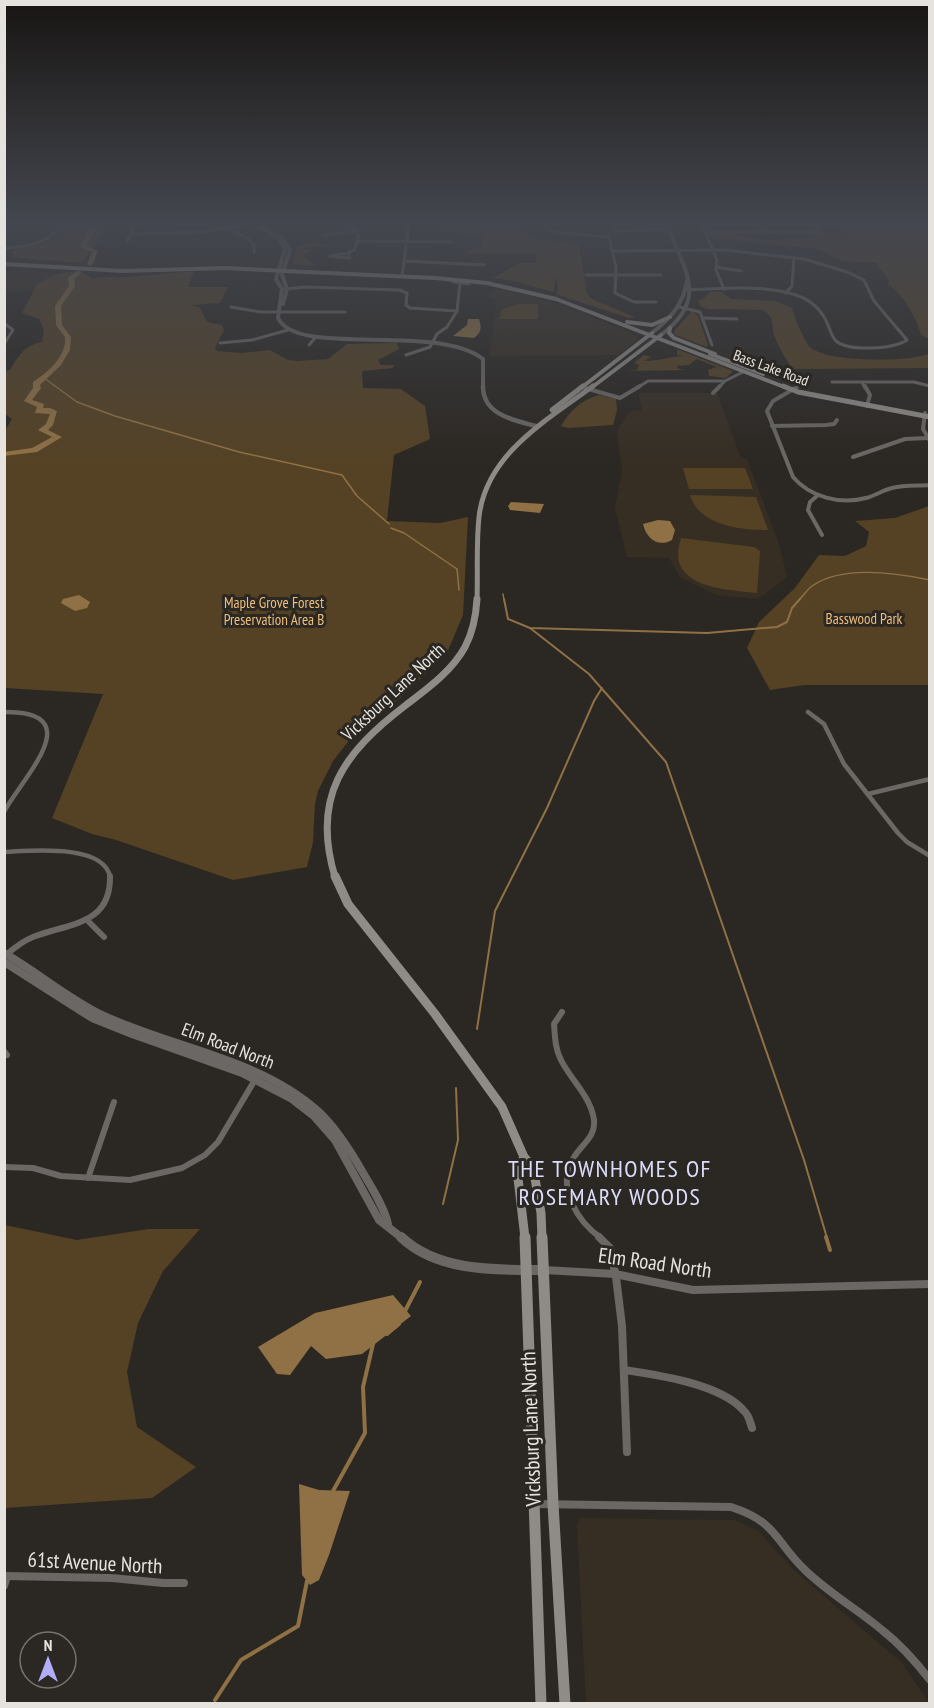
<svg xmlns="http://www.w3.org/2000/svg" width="934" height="1708" font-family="'PT Sans Narrow',sans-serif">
<rect width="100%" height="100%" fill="#2b2722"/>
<g fill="#362e23">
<polygon points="5,271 25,271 73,274 37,291 5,292"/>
<polygon points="495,288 555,303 630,332 638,339 618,355 489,356 497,300 484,295"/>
<polygon points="639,393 717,393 741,458 747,459 780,547 787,577 758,599 716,595 681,578 669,558 627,557 615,508 622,471 617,431 630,411 642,410"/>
<polygon points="579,1518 734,1520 757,1530 797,1573 902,1663 929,1703 586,1703 577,1525"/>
</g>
<g fill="#554225">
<path d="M66,224H109L82,263L14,258L12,250C31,246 59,244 66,224Z"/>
<path d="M429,224H514L530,234L546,240L579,244L587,294L594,300L635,317L629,318L561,296L556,293L558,289L556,277L553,292L515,281L493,278L519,263H536L535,253L465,254L472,248L482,247L483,236H459L457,232C446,232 436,234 429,224Z"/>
<path d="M818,224L929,225V339L921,335C919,322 900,289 888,285L889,280L876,263L843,261L818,249L730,240H712L709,233H734L757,240L810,239L807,233L841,232L843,228L820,227Z"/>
<polygon points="310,243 330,245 304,248 304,250 315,249 302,256 315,266 327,267 292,264 298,246"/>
<path d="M194,271L188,287H228L220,303L192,305L200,308L207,322L222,325L224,330L215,348L217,351L242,353L270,350L288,360L297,361L328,359L347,344L397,343L399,349L378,360L381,365H394L393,368L362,371L363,388L401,389L425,406L430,439L394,455L387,521L440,523L468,517L463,615L447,653L398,700L354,734L333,761L318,791L315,804L313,842L307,867L233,880L116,840L92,834L52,818L103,694L5,688L4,432L12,419L5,414V371L10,370C19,355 25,345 42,342L44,330L39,319L22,313L37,284L50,277L66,272H81L93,279L98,277H127Z"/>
<path d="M710,292H721L731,299L776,301L792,308C794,316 804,341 810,347C827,363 909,362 929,354V368L793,369C786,360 778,346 774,335C771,325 775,317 763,310L707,309L700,306L698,300H702Z"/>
<polygon points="519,304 538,304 538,319 499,319 502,309"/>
<polygon points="692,311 698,316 708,345 706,347 674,334 675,330"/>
<path d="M677,350H679L733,371L726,378L709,376L708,370L717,367L697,359L689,365L677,366L679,369L686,370L627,371L637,370L639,365L634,363L644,355L651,357L644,361C659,361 669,357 684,356L677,355Z"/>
<path d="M599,395L616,399L617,410L613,425L568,428L561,426C569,411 583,399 599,395Z"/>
<polygon points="683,468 745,468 753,489 689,489"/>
<path d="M690,495L756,497L768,530C741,530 699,526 690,495Z"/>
<polygon points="929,506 929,685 804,685 770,690 747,648 759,622 795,588 819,555 845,556 866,546 869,532 855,521 895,518"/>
<path d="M681,538L754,547L760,551L757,593C734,590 688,590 679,562C677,554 679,546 681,538Z"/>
<polygon points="5,1225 77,1240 148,1229 200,1229 163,1271 138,1323 127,1372 137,1427 196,1467 152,1498 5,1508"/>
</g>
<g fill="#8f7145">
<path d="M468,319H479C482,328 481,333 474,338L453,336L467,325Z"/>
<polygon points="511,502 544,504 540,513 510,510 508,506"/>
<path d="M658,520L670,521L675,530L672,540C658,548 646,538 643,524Z"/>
<polygon points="79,595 90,602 87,608 75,611 61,603 63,599"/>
<polygon points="393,1295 411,1316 362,1354 326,1359 311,1346 290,1375 277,1374 258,1347 315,1313"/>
<polygon points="299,1484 319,1490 350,1491 329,1555 319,1580 310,1585 302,1575"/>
</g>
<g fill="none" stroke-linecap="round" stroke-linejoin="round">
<g stroke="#8f7145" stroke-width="1.5">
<polyline points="44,378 77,402 115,416 239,452 342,475 357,496 389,524"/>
<polyline points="391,528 404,533 457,569 459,590"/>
<polyline points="503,594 504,600"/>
<path d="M799,600C803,596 807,590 812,586C842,565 897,573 930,580"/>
</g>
<g stroke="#8f7145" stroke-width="2">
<polyline points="504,599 508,619 530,628 707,633 777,627 787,622 792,608 800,599"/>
<polyline points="530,628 589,674 666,762 804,1160 827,1238"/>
<polyline points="477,1029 495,911 547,808 594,701 602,688"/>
<polyline points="443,1204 458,1140 456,1088"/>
</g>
<g stroke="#8f7145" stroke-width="4">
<polyline points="826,1237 830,1250"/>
<polyline points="405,1311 420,1282"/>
<polyline points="387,1334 399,1324"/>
<polyline points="333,1491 365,1433 363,1387 373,1344"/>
<polyline points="215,1700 241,1660 298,1626 307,1581"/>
</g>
<g fill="#8f7145" fill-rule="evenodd">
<polygon points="82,224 88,224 95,229 86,246 98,251 93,264 90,266 87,264 92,252 80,247 89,229"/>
<path d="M77,271L82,272L74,279L75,286L61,306L62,325L71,337L70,350L61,365L40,385L41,388L32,400L44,404L43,408H50L57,411L53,425L48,430L62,437L37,452L4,456V452L32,448L52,437L38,430L46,424L50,414L35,413L37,407L24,401L33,388V382C48,372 67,356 65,337L56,325L55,306L69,286L68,278Z"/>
</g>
<g stroke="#6a6764" stroke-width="3">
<polyline points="544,224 547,229 554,232 609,237 616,267 615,293 634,302 656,302"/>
<polyline points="702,224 717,260 716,270 724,289"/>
<polyline points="758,224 763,232"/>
<polyline points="815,224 821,232"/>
<polyline points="230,230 247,238 254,245 254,252"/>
<polyline points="614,231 669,229"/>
<polyline points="706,232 821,232"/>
<polyline points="131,234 204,232 247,224"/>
<polyline points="323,235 357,231"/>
<polyline points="127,241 133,228 142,224"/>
<polyline points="357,241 452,242"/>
<path d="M4,248C26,247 49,244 62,224"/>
<path d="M614,251L725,250L804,259L847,272L864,280L874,301L907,340C894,349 849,352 836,341C832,337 830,330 828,325C822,310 811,300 796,295C761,284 722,289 686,290"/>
<polygon points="348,253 350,258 329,256"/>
<polyline points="348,253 354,250 359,236 352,227"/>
<polyline points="405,261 484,265"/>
<polyline points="716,267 741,271"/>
<polyline points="586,275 661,275"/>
<polyline points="402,276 409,224"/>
<polyline points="453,282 469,284"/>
<polyline points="284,289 306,287 399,290 407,293 406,305 410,308 457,311"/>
<polyline points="786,293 792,286 794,258"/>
<polyline points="231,307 261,312 345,312"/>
<polyline points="679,307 700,312 712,345"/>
<polyline points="457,311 460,283"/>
<polyline points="702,318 737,319"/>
<polyline points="4,323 13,330 4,344"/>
<polyline points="220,343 252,340 288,330"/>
<polyline points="309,345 315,338"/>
<polyline points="406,355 430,347 437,334 447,327 457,311"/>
<polyline points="832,382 914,382 930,386"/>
<polyline points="862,382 865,388"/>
<polyline points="637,388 648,381 725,381 743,372"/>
<polyline points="718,388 724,382"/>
</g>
<g stroke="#6a6764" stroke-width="4">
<polyline points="865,386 870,395 867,406"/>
<path d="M797,387L773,401L767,411L793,477C810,497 840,505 866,498C875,496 883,490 892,488C905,485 918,486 930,485"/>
<polyline points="585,388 620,398 640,386"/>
<polyline points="713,393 720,386"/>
<polyline points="925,413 923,429 930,441"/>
<polyline points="772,426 826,425 834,424 837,420"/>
<polyline points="853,457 905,439 927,438"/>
<polyline points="818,495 810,502 808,510 822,535"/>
</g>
<g stroke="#6a6764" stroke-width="4.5">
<path d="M4,712C92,711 21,779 4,812"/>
<polyline points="808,712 824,724 844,764 898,833 907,842 930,856"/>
<polyline points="868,794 930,779"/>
<path d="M4,852C29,851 104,843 110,877"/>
</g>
<g stroke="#6a6764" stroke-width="6">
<polyline points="87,920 104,937"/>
<path d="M6,955C14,948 23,941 33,937C68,923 111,926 110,876"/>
<path d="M562,1012L554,1024C555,1036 555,1049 561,1060C571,1080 591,1097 594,1120C596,1138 580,1145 573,1159C556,1188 578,1222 601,1238"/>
<polyline points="4,1051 7,1055"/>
<polyline points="4,1167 33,1168 61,1176 130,1180 182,1168 205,1155 218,1142 256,1078"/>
<polyline points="88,1178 114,1102"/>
</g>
<g stroke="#6a6764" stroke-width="8">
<polyline points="599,1237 610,1248 616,1277 622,1326 627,1452"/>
<polyline points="544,1270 615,1274 693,1290 930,1284"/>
<path d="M624,1370C658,1375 721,1384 744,1411C749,1415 750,1422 752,1428"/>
<path d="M535,1504L731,1507C778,1522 775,1542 806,1571C829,1593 858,1610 882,1630C900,1644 916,1662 930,1680"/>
<polyline points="4,1576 112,1578 163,1583 184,1583"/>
<polyline points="4,1586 7,1576"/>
</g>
<g stroke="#6a6764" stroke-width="4">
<path d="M261,227L278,238L285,249L276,279L282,289L278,318C297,358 435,322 483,359V388"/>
<polyline points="281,236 290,250 282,275 287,289 283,304"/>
<path d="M653,332C671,318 684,303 687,280"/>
<path d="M661,335C710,298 684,271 667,224"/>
</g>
<path stroke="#6a6764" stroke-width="4.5" d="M483,386C483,415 513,420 536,426"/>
<g stroke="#6a6764" stroke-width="8">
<path d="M4,953C37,972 66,997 100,1014C171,1048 260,1058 319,1112C337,1129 350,1150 362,1171C371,1187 384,1206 388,1224"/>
<polyline points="4,962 92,1018 132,1034 242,1073 292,1099 314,1116 335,1140 379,1220 402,1238"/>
</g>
<path stroke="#6a6764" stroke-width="10" d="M401,1237C438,1272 496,1270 544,1270"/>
<g stroke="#8f8b86" stroke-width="4">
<polyline points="4,264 123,271 225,268 435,278 487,283 556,299 787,388"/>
<polyline points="627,322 652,325 670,317"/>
<polyline points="670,328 669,333 674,338 715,354"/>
<polyline points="710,354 763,374"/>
<polyline points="581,388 652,333"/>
<polyline points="591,388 661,335"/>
</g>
<g stroke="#8f8b86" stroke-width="5">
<polyline points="783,386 798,392 930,417"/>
<polyline points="552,410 583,386"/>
<path d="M477,600C478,573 476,545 479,517C486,454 547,420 593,386"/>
</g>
<path stroke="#8f8b86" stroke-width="7" d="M335,877C311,797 343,753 406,705C427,689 452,671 465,647C473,632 476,616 477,599"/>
<g stroke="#8f8b86" stroke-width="9">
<polyline points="335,876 348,904 435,1014 502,1107 524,1157 533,1167 541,1213 542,1238"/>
<polyline points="524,1157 517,1170 525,1238"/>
</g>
<g stroke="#8f8b86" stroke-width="11">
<polyline points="525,1237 541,1704"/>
<polyline points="542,1237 553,1504 565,1704"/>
</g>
</g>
<linearGradient id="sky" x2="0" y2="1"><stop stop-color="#181513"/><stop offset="0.48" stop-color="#44474f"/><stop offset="1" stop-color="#44474f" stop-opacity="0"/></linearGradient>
<rect width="934" height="463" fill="url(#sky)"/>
<g text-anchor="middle" stroke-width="6" stroke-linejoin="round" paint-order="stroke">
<g font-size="15" fill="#e6e3df" stroke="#2b2722">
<text transform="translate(771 368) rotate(20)" y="5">Bass Lake Road</text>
</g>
<g font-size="15" fill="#eebf7b" stroke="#2b2722">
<text x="274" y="608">Maple Grove Forest<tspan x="274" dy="17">Preservation Area B</tspan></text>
<text x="864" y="624">Basswood Park</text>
</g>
<g font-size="18" fill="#e6e3df" stroke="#2b2722">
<text transform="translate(393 692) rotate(-43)" y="6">Vicksburg Lane North</text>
<text transform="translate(228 1046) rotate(21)" y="6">Elm Road North</text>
</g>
<g font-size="21" fill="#e6e3df" stroke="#2b2722">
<text transform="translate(655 1263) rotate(8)" y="7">Elm Road North</text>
<text transform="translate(531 1429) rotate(-92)" y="7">Vicksburg Lane North</text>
<text transform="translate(95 1563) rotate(3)" y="7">61st Avenue North</text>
</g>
<g font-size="24" letter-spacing="1.5" fill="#dcdcfa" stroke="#2b2722">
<text x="610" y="1177">THE TOWNHOMES OF<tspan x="610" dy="28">ROSEMARY WOODS</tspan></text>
</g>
</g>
<rect width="934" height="1708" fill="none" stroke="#e6e3df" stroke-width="12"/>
<g transform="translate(48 1660)"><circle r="28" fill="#2b2722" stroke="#76726e" stroke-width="1.5"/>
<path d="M0-4.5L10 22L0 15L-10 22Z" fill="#b1adfa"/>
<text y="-9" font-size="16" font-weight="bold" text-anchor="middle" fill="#e6e3df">N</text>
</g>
</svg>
